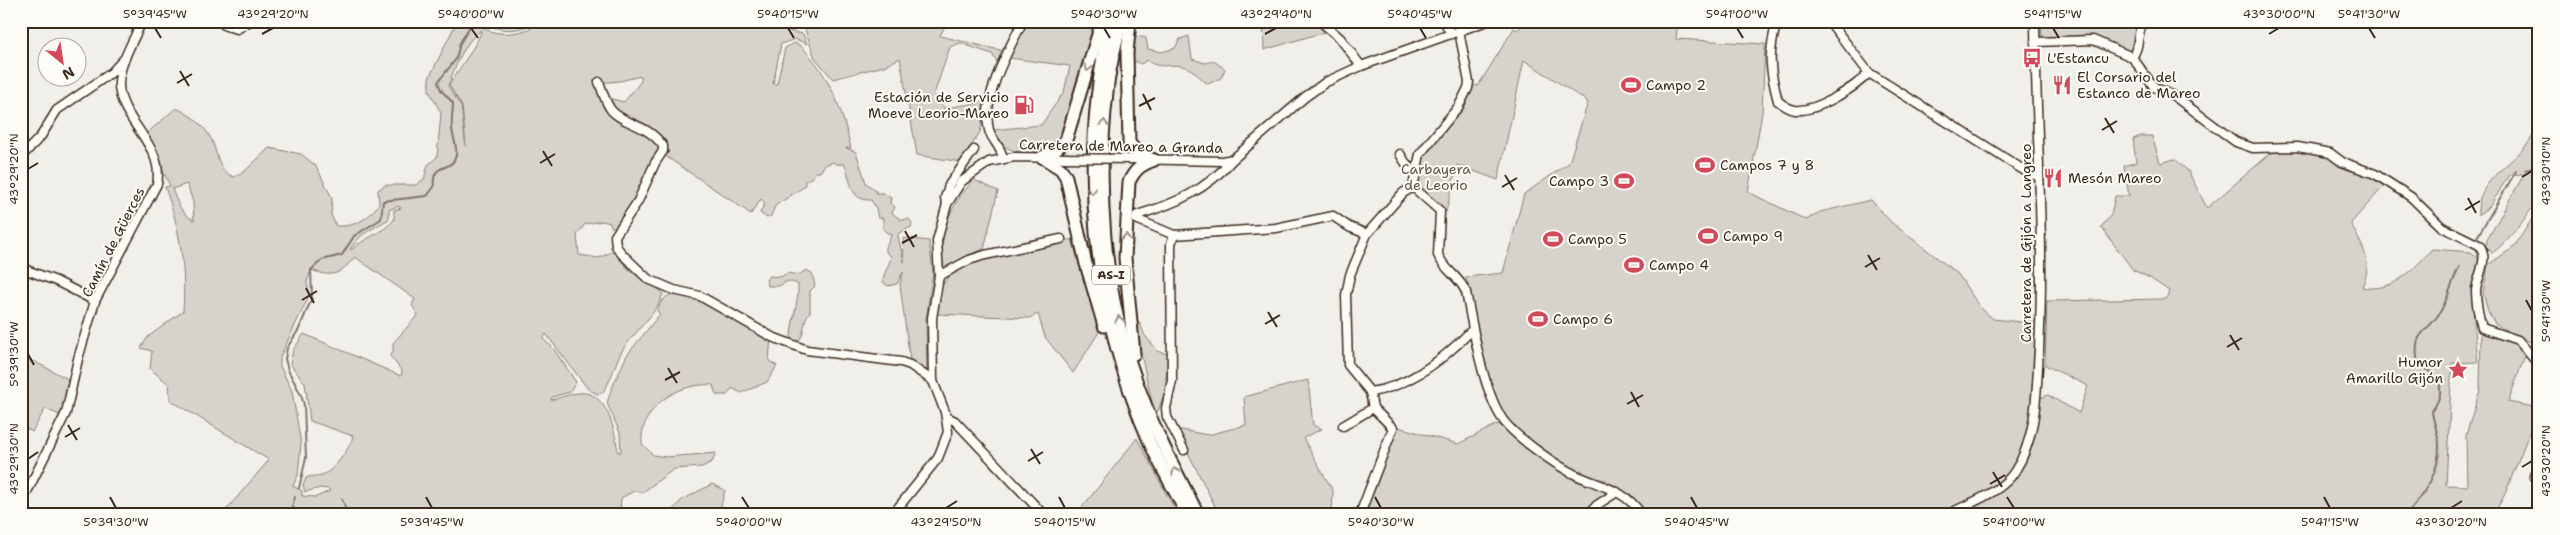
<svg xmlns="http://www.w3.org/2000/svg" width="2560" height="535" font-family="'Shantell Sans',sans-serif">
<rect width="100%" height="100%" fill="#f1efea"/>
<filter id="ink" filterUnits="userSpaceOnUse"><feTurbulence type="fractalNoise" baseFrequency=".02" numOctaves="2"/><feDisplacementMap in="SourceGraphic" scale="10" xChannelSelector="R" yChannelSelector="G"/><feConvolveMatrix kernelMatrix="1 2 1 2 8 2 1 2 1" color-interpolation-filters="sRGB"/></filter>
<g filter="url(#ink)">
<g fill="#d7d2cc" stroke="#897e75" fill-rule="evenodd">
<path d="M457,21H540C520,30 508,33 488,25L484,28C500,38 528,33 543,21H780L789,31L803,34L807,44L795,39L781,44L773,84H777L785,48L795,43L801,46C831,77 841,107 851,148H846L856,152L866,183L876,191V193H883L891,198L890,203L895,207L892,213L901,220L909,219L912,223L911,227L899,233L898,236L904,262L903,238L929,241L933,272L926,319L927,374L910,361L900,285L903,272L897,284L888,286L883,282C883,272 890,266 891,256L886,252V247L892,234L887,233L883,229V218H878L876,208L871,200C848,201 852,178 844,164H836L833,162L825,165L820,172H815L814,176L805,181V186L775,206L771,216L767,218L760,213L765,203L761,199L751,214L664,155L669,152L663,144L652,158L639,193L616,225L612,228L610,223L603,221L585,224L577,235L579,255L599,258L613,251L630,271L659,289L663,294C655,317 634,331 622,351C614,364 612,381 602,393L597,394L588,389L546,334L543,339L553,348L576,382L570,392L552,397L551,400C560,398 569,394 578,393C607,389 615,431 618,452H621L620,433L607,403L611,390L627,355L660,314L657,311C669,275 709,302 732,312C747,312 760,328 771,337L769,361L777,366L767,382L741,393L732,388L727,395H716L713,385C678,382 639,407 642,444L653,455L666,457L716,453L712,462L702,467L674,469L643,492L634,491L621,498L620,514H348L342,498L346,514H225L227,509L269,460L170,400L169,384L150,369L152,351L141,348L148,337L183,311C186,267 180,229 165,187L170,186L146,134L176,108C189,114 201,122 209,135C218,149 216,171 234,177L245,171L269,148L301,154L316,166L332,198L331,215L336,226C356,227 368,219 379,204L378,190L385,185H416L424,179L428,165L437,157L441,113L429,91V78ZM481,30C481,40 455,74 449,85L462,106L466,147L461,106L448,86C455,67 464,42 481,30ZM641,76V81L624,102L608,98L598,83L620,81ZM187,184L193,202L194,220C181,214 177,202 172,189ZM398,206L401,208L394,210V220C383,233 364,238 351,250V248L362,235L389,219V210ZM355,257L415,299L412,305L418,315L393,343V352L390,356L402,371L401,376L304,334L293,350L290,364L305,383L310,421L353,436C351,447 333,472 322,475C316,476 311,476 306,478L303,486L305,492L321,488L329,489L330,491L316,497L302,496V491L293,486L298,475L301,444L292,391L280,366V357L309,296L307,282L311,270C333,278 339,275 355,257Z"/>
<polygon points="802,21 947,21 940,36 1004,51 999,65 992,54 960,43 950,47 934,94 944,108 979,103 987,98 980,132 961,162 917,155 900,58 884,66 833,79 815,58"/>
<path d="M1027,21H1095L1059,145C1037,154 1004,160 993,130L1041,125L1064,92L1070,66L1009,58Z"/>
<polygon points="1263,21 1318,21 1328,31 1264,50"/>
<path d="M1528,21H1678L1676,39L1765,44L1762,113L1748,192L1806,220L1820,212L1871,200L1892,223L1958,274L1979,306L1993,319L2020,322L2038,315L2032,405L2025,445L2012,468L1996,486L1942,514H1643L1631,494L1627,496L1607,484L1606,480H1598L1582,474L1583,471L1580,470L1576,473L1521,433L1515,425L1511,426C1484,395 1475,318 1466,277L1503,273L1524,194L1569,163L1588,102L1524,60L1498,180L1457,165L1446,212C1437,201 1422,194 1418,181L1423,156L1472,85L1478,86L1514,28L1517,30Z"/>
<polygon points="2041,21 2137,21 2136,45 2131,54 2097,37 2042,39"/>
<path d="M1137,36L1146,38L1148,49L1162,52L1175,48L1180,39L1189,36L1192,59L1205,63L1214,61L1225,69L1221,78L1208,84C1199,78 1195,70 1185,67C1172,62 1159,71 1147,60L1141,64L1132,60L1133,40Z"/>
<path d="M2539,124C2539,143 2542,175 2539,193C2536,208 2505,245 2492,253L2486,246L2487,240L2524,174L2509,175L2490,206L2478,215C2476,182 2506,169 2525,147C2531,141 2535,131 2539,124Z"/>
<path d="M2141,136H2152L2160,163L2175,159L2188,171L2207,208L2271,153L2297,150L2320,154L2335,160L2349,170L2370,175L2384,186L2351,223C2362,248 2374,260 2362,287C2393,293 2413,270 2432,249L2471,252L2480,260L2471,288L2478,362L2452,363L2446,485L2467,486L2466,435L2480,390L2481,333C2498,334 2515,340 2526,353L2508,402L2539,408L2505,494L2494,514H1961C2020,485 2035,464 2040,398L2048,395L2079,413L2088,386L2045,365L2047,301L2166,299L2169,291L2150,278L2133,270L2101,227L2111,215L2115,196H2129L2124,166L2136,162L2133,139Z"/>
<path d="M974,180L998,191L984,249L968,255L944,270C937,234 950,205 974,180Z"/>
<polygon points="2539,208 2539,288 2531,310 2534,321 2533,341 2526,341 2495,324 2488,311 2483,293 2488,265 2514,247"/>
<path d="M1072,239L1099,332L1073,373L1045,337L1038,314L1029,318L937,314C938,301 939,287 948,278C970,255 1041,246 1072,239Z"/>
<path d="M806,270L812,273L815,286L810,291V312C802,320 806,332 799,341L791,343C790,323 799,305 798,284L788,281L779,286H768L766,280L769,276L781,277L787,273L799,275Z"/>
<path d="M1135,319C1144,326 1141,330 1146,337C1150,342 1154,345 1157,351L1168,354L1165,391L1158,411H1154L1136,332Z"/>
<polygon points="21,359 35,362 68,379 65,403 60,415 45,409 32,432 21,425"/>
<polygon points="1308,380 1313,425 1322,429 1303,438 1333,491 1332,514 1219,514 1176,429 1208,435 1246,425 1244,397"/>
<polygon points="1498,424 1549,461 1609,490 1584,514 1362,514 1398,427 1458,444"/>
<polygon points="1137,438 1177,514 1077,514"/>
<polygon points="712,484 725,490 720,510 710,514 669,514 682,500"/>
</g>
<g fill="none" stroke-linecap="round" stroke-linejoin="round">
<g stroke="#80746b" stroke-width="2">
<polyline points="2525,170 2539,167"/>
<polyline points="2476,239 2516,171"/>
<path d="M299,488L306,458L304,405L301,395L288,370L285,359L287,348L299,329L312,298L311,270L322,260L342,255L354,236L381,219L383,201L427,196L434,187C431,160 452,174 456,155C458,146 452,137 452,127C451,120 453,111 453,103L441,90L438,82L456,59L460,43L473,21"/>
<polyline points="295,497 292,507 300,514"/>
<path d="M2407,514C2424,493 2440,473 2439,445C2439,434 2433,423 2432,411C2441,398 2442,392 2438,376L2418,364C2412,331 2425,335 2439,314C2448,300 2452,281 2459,267"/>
</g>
<defs>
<g id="minor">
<polyline points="219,21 226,26 237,29 250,21"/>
<polyline points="1320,21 1340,38 1361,66"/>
<polyline points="1444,21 1451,34"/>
<path d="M1777,21C1768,54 1769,68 1778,101C1783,105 1789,109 1795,110C1817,112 1854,88 1869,73"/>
<polyline points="1829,21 1869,73 2030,174 2039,176"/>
<polyline points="2035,42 2093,40 2132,57"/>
<path d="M2132,57L2154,87L2174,96L2236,142L2253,148L2298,147L2330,153L2342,162L2375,174L2411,197L2442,227L2479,245C2490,258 2477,276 2476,291C2476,303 2479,317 2482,328L2518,340L2539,365"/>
<path d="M2132,57C2141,47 2136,28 2145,21"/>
<path d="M599,82C603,92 605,103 612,111C625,125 648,124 663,146V151L655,163L638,201L615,236L616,246L622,254L648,279L674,290L700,296L772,337L807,350L901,362L910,365L933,381"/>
<polyline points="1400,154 1414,176"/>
<polyline points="21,157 41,136 57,110 111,73 125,58"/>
<path d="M1003,158C1001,147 992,140 989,130C981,98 1009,49 1023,21"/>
<polyline points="1129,159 1222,161 1233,159 1305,97 1326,82 1361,66 1487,21"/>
<path d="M1233,159C1207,190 1175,204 1137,215L1136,219L1174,235L1276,228L1333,216L1349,227L1367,234"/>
<path d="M1413,187L1440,211L1438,255C1444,270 1460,277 1466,292C1473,328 1482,386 1501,417C1512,435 1557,466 1576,475C1600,486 1626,490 1641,514"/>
<polyline points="947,204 945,198 949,185 974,150"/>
<polyline points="1174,235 1171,244 1172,381 1166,408 1167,417 1184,450"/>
<polyline points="21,268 56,281 95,301"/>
<polyline points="939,276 969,260 985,255 1061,239"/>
<polyline points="2539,322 2539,335"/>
<path d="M1370,392C1410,387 1446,357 1473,329"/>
<polyline points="947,417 955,421 1043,514"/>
<polyline points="1343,426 1373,408"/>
<polyline points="2534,476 2539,479"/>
<path d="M21,504L66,413L78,359L95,301L157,184C165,145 121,122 119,86C118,65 134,40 142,21"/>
<polyline points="893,514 938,458 948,432 945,412 933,381 932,318 939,276 937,241 947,204 961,182 989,162 1014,157 1066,158"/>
<polyline points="1360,514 1393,428 1373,408 1370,392 1348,365 1346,295 1350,275 1367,234 1403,193 1413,187 1420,154 1459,106 1468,88 1469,82 1457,21"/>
<polyline points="1589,514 1597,505 1617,492"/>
<path d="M1949,514C1971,502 2001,493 2015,471C2038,435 2036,391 2039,350C2045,241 2036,131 2035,21"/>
</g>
<g id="highway">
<path d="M1110,21C1078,163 1092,310 1150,443C1161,467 1174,490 1187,514"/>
<path d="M1121,21C1116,45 1109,68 1107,92C1096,187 1103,290 1136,380C1152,426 1175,470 1198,514"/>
<polyline points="1130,21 1127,53 1129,143 1139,154 1154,160"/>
<polyline points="1042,157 1061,169 1066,177 1086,264 1104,326"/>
<polyline points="1042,157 1052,153 1066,140 1102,21"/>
<path d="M1134,354L1125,258L1129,182C1135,169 1141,165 1154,160"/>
</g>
</defs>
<use href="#minor" stroke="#3b2a1e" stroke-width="11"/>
<use href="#highway" stroke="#3b2a1e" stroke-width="15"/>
<use href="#minor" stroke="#fdfcf7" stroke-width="8"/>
<use href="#highway" stroke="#fdfcf7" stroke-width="11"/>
<defs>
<polyline id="minor-bridge" points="1066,158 1129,159"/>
</defs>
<use href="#minor-bridge" stroke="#3b2a1e" stroke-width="11" stroke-linecap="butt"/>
<use href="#minor-bridge" stroke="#fdfcf7" stroke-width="8"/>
</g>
<defs><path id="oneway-chevron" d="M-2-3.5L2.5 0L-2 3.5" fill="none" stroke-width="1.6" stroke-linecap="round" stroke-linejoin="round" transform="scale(1.25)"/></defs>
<g stroke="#9c938a">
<use href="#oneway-chevron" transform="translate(1088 68) rotate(107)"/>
<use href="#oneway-chevron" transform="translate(1104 123) rotate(-85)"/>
<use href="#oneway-chevron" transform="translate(1092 191) rotate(87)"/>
<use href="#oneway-chevron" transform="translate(1126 237) rotate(-87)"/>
<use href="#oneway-chevron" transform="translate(1119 319) rotate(-102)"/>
<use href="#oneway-chevron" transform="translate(1175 471) rotate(-117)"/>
</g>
</g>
<path fill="none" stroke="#3b2a1e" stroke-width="2" d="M155,28L161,38M471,28L478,38M788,28L794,38M1104,28L1110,38M1420,28L1426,38M1737,28L1743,38M2053,28L2059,38M2369,28L2375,38M262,34L273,28M1265,34L1276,28M2269,34L2279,28M180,71L189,86M177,83L192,74M1143,94L1151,110M1139,106L1155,98M2105,118L2114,133M2102,130L2117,121M543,151L552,166M540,163L555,154M28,169L38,163M1505,175L1514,190M2522,177L2532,171M1502,187L1517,178M2468,198L2476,213M2465,210L2480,201M905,231L914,247M902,243L917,235M1868,255L1877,270M1865,267L1880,258M306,288L314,303M302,300L317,291M2526,300L2532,311M1268,312L1277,327M1265,324L1280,315M2230,335L2239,350M2227,347L2242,338M28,354L34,365M668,368L677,383M665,380L680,372M1631,392L1639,407M1627,404L1643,395M68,425L77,440M65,437L80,428M1031,449L1040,464M28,459L38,452M1028,461L1043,452M2522,467L2532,461M1993,472L2002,487M1990,484L2005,475M110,497L116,508M426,497L432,508M742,497L749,508M1059,497L1065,508M1375,497L1381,508M1691,497L1697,508M2007,497L2014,508M2324,497L2330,508M946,508L957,501M2451,508L2462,501"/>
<defs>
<symbol id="bus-bare" viewBox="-9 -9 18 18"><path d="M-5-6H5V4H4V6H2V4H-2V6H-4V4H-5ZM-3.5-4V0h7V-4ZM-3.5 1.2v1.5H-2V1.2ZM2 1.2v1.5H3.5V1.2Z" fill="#d1495b" stroke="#fdfcf7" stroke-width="2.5" paint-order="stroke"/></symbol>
<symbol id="stadium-bare" viewBox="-9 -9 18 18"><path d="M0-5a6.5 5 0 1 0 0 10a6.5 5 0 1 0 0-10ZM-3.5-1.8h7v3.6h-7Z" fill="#d1495b" stroke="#fdfcf7" stroke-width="2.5" paint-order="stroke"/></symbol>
<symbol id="restaurant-bare" viewBox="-9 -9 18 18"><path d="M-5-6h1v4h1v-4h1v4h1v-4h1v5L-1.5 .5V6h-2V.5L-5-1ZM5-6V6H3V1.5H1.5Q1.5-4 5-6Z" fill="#d1495b" stroke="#fdfcf7" stroke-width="2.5" paint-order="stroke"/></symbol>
<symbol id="fuel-bare" viewBox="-9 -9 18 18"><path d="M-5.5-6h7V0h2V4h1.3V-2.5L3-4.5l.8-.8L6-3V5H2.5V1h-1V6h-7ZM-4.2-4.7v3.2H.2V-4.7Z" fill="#d1495b" stroke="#fdfcf7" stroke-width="2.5" paint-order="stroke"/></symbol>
<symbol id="sight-bare" viewBox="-9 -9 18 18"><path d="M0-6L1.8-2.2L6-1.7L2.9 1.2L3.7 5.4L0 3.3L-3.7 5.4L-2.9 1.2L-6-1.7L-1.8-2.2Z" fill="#d1495b" stroke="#fdfcf7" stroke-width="2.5" paint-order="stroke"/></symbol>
</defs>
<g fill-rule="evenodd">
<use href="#bus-bare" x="2018" y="44" width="28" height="28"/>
<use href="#stadium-bare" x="1617" y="71" width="28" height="28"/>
<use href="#restaurant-bare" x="2048" y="71" width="28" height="28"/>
<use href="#fuel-bare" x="1010" y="91" width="28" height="28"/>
<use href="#stadium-bare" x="1691" y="151" width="28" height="28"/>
<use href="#restaurant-bare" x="2039" y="164" width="28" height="28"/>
<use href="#stadium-bare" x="1610" y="167" width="28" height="28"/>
<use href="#stadium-bare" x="1694" y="222" width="28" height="28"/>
<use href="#stadium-bare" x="1539" y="225" width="28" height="28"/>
<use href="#stadium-bare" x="1620" y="251" width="28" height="28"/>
<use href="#stadium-bare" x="1524" y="305" width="28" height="28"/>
<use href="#sight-bare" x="2444" y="356" width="28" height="28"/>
</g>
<g text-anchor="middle" stroke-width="4" stroke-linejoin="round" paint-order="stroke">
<rect fill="#fdfcf7" stroke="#75695f" stroke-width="1" x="1092" y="265.5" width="38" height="19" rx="4"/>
<g font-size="12" font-weight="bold" fill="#3b2a1e">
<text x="1111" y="279">AS-I</text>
</g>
<g font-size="14" fill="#3b2a1e" stroke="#fdfcf7" text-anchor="start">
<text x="2047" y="63">L'Estancu</text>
<text x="2077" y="82">El Corsario del<tspan x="2077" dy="16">Estanco de Mareo</tspan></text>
<text x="1646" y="90">Campo 2</text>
<text x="1009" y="102" text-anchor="end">Estación de Servicio<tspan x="1009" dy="16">Moeve Leorio-Mareo</tspan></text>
<text x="1720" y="170">Campos 7 y 8</text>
<text x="2068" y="183">Mesón Mareo</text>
<text x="1609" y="186" text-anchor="end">Campo 3</text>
<text x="1723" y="241">Campo 9</text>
<text x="1568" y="244">Campo 5</text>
<text x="1649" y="270">Campo 4</text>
<text x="1553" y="324">Campo 6</text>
<text x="2443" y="367" text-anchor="end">Humor<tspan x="2443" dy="16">Amarillo Gijón</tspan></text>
</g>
<g font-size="14" fill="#3b2a1e" stroke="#fdfcf7">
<text transform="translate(1121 146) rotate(1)" y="5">Carretera de Mareo a Granda</text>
<text transform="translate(113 242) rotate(-63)" y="5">Camín de Güerces</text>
<text transform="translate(2026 243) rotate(-90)" y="5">Carretera de Gijón a Langreo</text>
</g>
<g font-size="14" fill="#62544a" stroke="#fdfcf7">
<text x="1436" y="174">Carbayera<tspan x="1436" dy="16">de Leorio</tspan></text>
</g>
</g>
<rect width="2560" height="535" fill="none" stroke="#fdfcf7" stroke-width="55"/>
<g transform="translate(62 62) rotate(150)"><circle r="24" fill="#fdfcf7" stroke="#afa8a0"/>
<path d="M0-4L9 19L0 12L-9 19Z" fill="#d1495b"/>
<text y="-8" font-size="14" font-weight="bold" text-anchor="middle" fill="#3b2a1e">N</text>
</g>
<rect x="28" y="28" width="2504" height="480" fill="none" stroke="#3b2a1e" stroke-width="2"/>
<g font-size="12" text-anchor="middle" fill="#3b2a1e">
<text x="155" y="18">5°39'45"W</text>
<text x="273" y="18">43°29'20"N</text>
<text x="471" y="18">5°40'00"W</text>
<text x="788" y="18">5°40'15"W</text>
<text x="1104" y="18">5°40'30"W</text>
<text x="1276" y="18">43°29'40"N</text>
<text x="1420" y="18">5°40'45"W</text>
<text x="1737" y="18">5°41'00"W</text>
<text x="2053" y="18">5°41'15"W</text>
<text x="2279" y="18">43°30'00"N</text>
<text x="2369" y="18">5°41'30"W</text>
<text transform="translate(14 169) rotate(-90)" y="4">43°29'20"N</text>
<text transform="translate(2546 171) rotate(-90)" y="4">43°30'10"N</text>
<text transform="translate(2546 311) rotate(-90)" y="4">5°41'30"W</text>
<text transform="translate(14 354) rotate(-90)" y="4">5°39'30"W</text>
<text transform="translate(14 459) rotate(-90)" y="4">43°29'30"N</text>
<text transform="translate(2546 461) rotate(-90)" y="4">43°30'20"N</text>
<text x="116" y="526">5°39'30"W</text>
<text x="432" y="526">5°39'45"W</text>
<text x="749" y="526">5°40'00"W</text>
<text x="946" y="526">43°29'50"N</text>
<text x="1065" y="526">5°40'15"W</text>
<text x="1381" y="526">5°40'30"W</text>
<text x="1697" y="526">5°40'45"W</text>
<text x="2014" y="526">5°41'00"W</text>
<text x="2330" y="526">5°41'15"W</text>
<text x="2451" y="526">43°30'20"N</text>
</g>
</svg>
